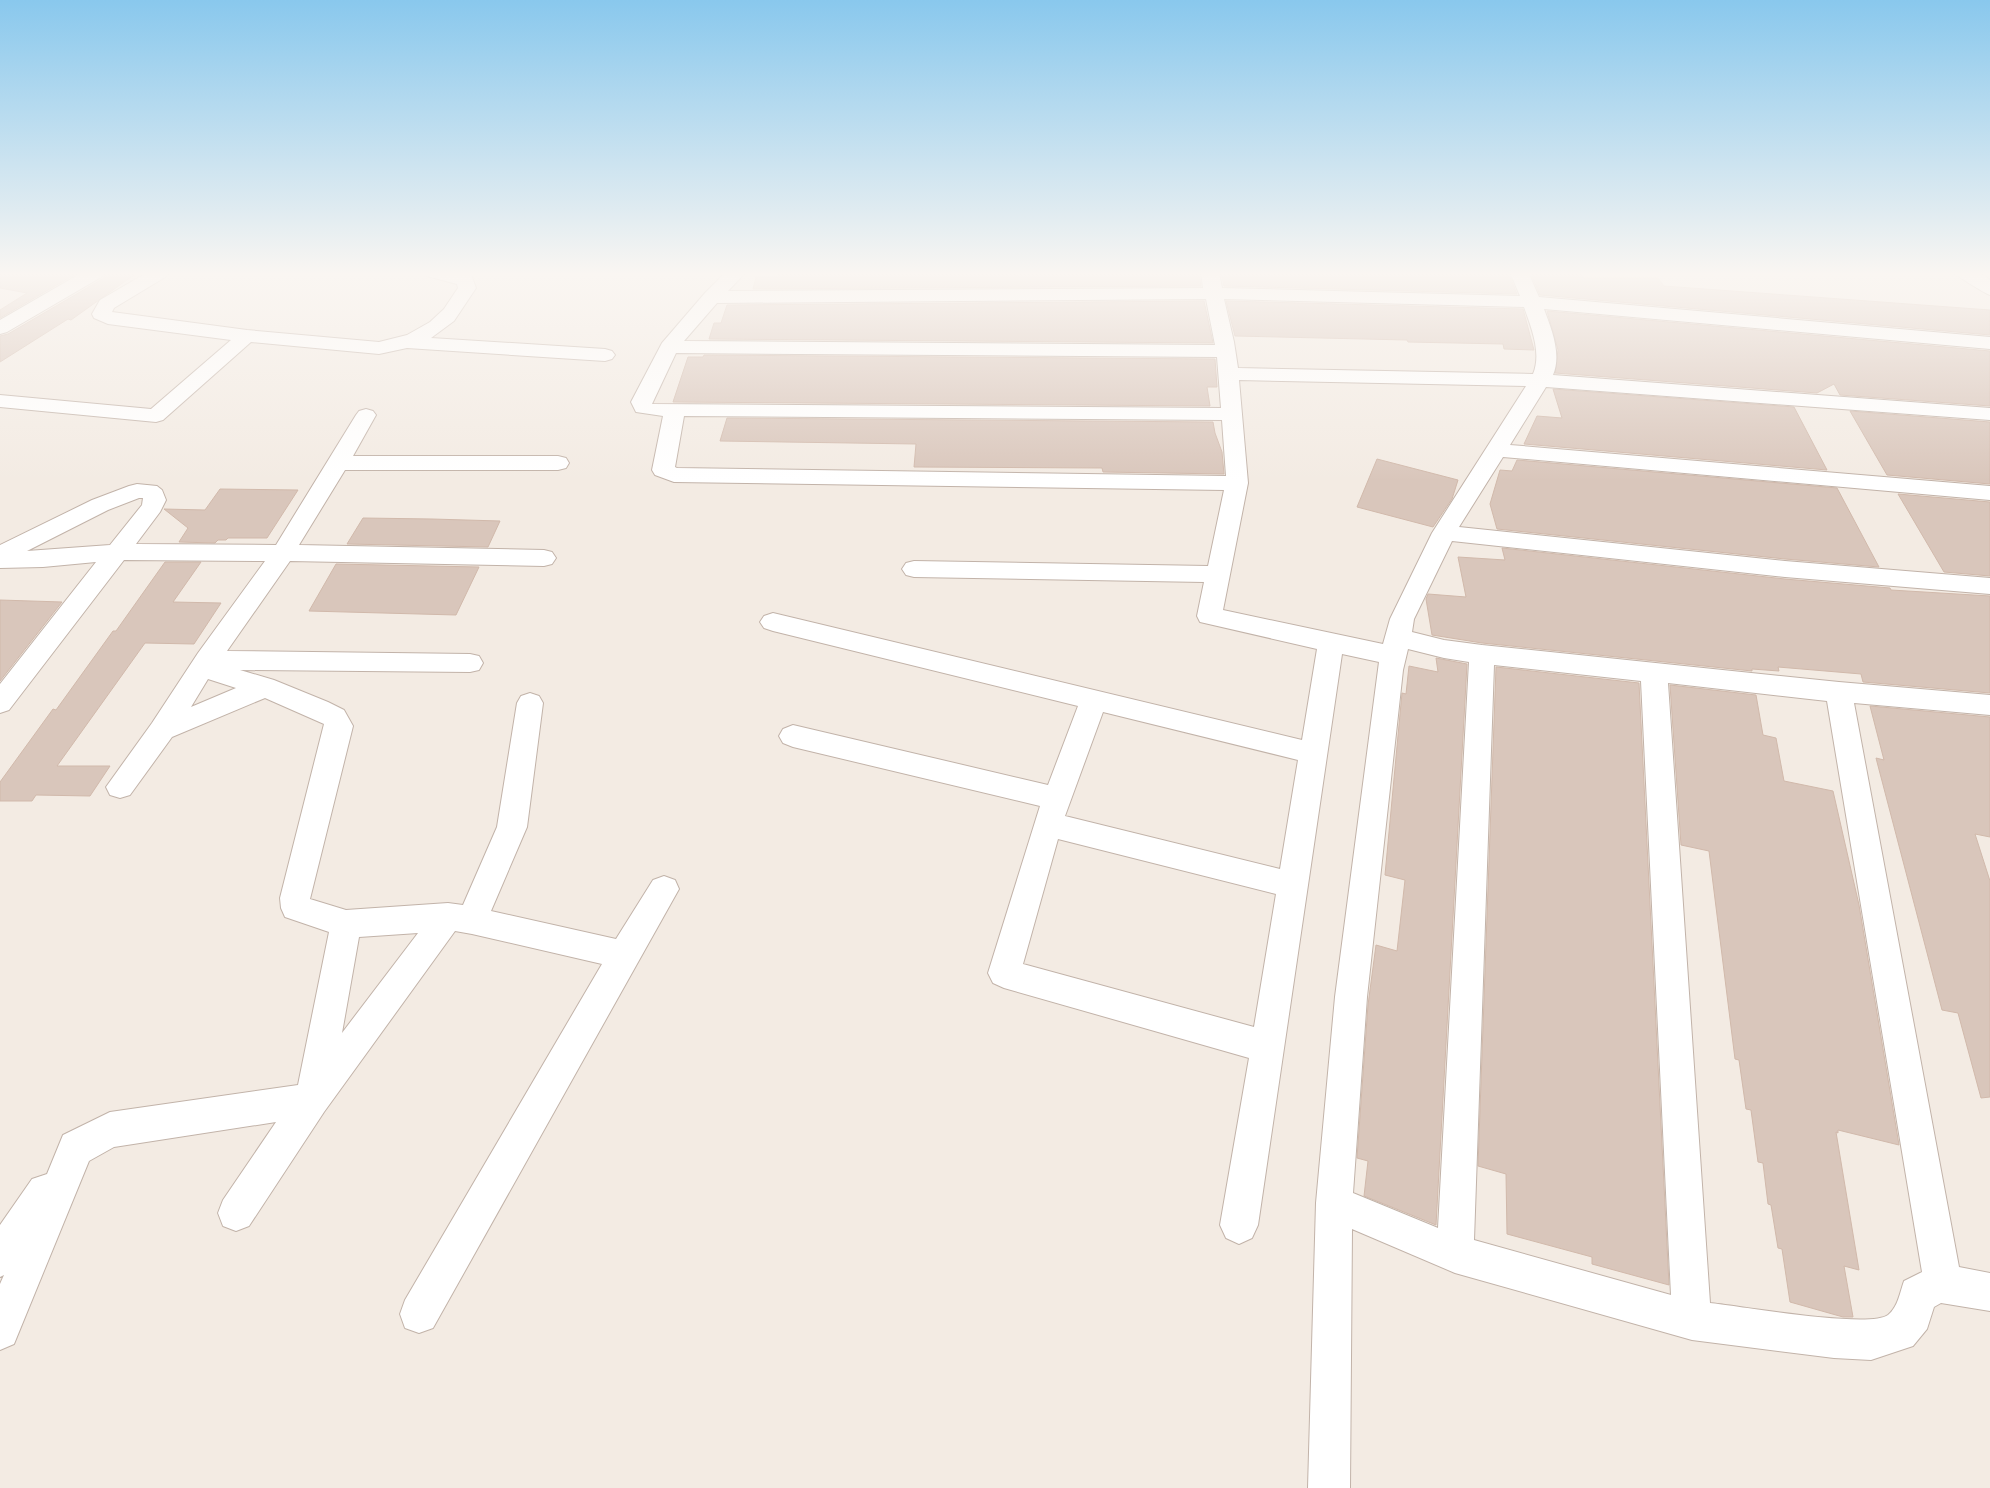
<svg xmlns="http://www.w3.org/2000/svg" width="1990" height="1488" font-family="Quicksand,sans-serif">
<rect width="100%" height="100%" fill="#f3ebe3"/>
<g fill="#d9c6bb" stroke="#d1b9ab">
<polygon points="0,272 79,272 0,318 0,310 27,293 0,288"/>
<polygon points="108,272 138,272 71,320 68,319 0,362 0,336 8,334 104,278"/>
<polygon points="937,272 1199,272 1201,286 753,289 756,277 777,277 778,273"/>
<polygon points="1221,272 1508,272 1517,294 1224,286"/>
<polygon points="1530,272 1579,272 1583,278 1658,278 1664,286 1990,310 1990,335 1540,295"/>
<polygon points="1204,301 1213,343 709,339 714,323 721,323 727,305"/>
<polygon points="1226,301 1523,309 1534,350 1504,349 1503,344 1408,342 1407,340 1235,336"/>
<polygon points="1547,311 1990,351 1990,406 1840,395 1834,384 1817,393 1555,373 1558,350"/>
<polygon points="704,355 1215,359 1217,387 1207,387 1210,406 673,402 688,357 703,357"/>
<polygon points="1553,389 1794,407 1827,470 1524,444 1537,416 1562,418"/>
<polygon points="1850,411 1990,422 1990,484 1887,475"/>
<polygon points="727,418 1213,422 1215,433 1222,452 1224,474 1103,472 1102,468 914,467 916,444 720,441"/>
<polygon points="1377,459 1458,480 1452,499 1433,527 1357,507"/>
<polygon points="1517,460 1837,488 1879,567 1785,559 1497,529 1490,504 1500,470 1512,471"/>
<polygon points="220,489 298,490 267,538 228,538 226,540 218,540 215,543 179,542 188,528 164,509 205,510"/>
<polygon points="1898,494 1990,502 1990,576 1944,572"/>
<polygon points="363,518 432,519 500,521 488,547 347,544"/>
<polygon points="1502,548 1785,579 1890,588 1891,590 1990,596 1990,693 1863,682 1861,674 1778,667 1779,671 1752,669 1752,671 1482,643 1432,635 1426,599 1428,594 1466,597 1458,557 1505,560"/>
<polygon points="165,562 201,562 173,602 221,603 194,644 145,643 57,766 110,766 90,796 36,795 32,801 0,801 0,782 53,709 56,710 113,631 116,631"/>
<polygon points="336,564 479,567 456,615 309,611"/>
<polygon points="0,600 62,602 0,681"/>
<polygon points="1436,658 1467,664 1436,1225 1364,1196 1368,1161 1357,1158 1368,1005 1376,945 1397,951 1405,880 1385,875 1402,693 1406,694 1409,666 1438,672"/>
<polygon points="1496,667 1639,683 1669,1285 1592,1264 1592,1257 1507,1234 1506,1174 1478,1166"/>
<polygon points="1670,685 1756,695 1763,735 1776,738 1784,781 1833,791 1859,905 1899,1145 1838,1130 1838,1133 1836,1132 1859,1270 1844,1266 1853,1317 1843,1317 1790,1302 1782,1249 1778,1248 1771,1205 1768,1204 1763,1163 1758,1162 1751,1110 1746,1109 1739,1060 1735,1059 1709,851 1681,845"/>
<polygon points="1870,706 1990,717 1990,837 1975,834 1990,881 1990,1097 1981,1098 1958,1013 1942,1010 1876,758 1884,760"/>
</g>
<g fill="none" stroke-linecap="round" stroke-linejoin="round">
<defs>
<g id="street">
<polygon points="83,272 106,272 103,276 7,332 0,334 0,320"/>
<polygon points="148,272 170,272 167,276 114,308 112,312 247,330 379,342 407,335 430,322 444,309 458,288 457,284 427,276 424,272 462,272 472,277 476,288 454,321 431,338 605,349 612,351 615,355 612,359 605,361 407,348 379,354 251,342 163,420 156,422 0,407 0,395 151,409 231,340 108,324 94,318 92,314 100,300"/>
<path d="M726,272H746L728,291L1203,288L1201,272H1219L1222,288L1520,296L1510,272H1528L1539,297L1990,337V349L1544,309C1551,328 1562,354 1553,375L1990,408V420L1546,387L1510,445L1990,486V500L1503,457L1459,527L1785,561L1990,578V594L1785,577L1452,541L1414,619L1412,632L1444,640L1482,645L1839,682L1990,695V715L1854,703L1959,1267L1990,1273V1311L1941,1303L1934,1307L1927,1329L1913,1346L1871,1360L1834,1358L1692,1340L1455,1273L1352,1229L1350,1488H1308L1316,1203L1335,997L1379,662L1342,654L1258,1225L1252,1238L1239,1244L1226,1238L1220,1225L1249,1058L1004,988L993,983L988,973L1040,806L793,747L783,743L779,736L783,729L793,725L1048,785L1078,706L773,631L764,628L760,622L764,616L773,613L1302,740L1317,649L1200,622L1197,616L1204,582L914,577L906,575L902,569L906,563L914,561L1208,566L1224,490L674,482L655,475L652,470L663,416L636,412L631,402L662,343L705,293ZM1206,299L1215,345L684,341L717,303ZM1224,299L1524,307C1531,327 1542,353 1533,374L1238,368L1234,342ZM676,353L1217,357L1221,408L652,404ZM1239,380L1526,386L1432,533L1390,619L1383,644L1223,610L1248,483ZM684,416L1222,420L1226,476L677,468L675,467ZM1408,649L1444,658L1469,662L1438,1228L1353,1193L1367,997L1403,670ZM1494,665L1641,681L1671,1295L1474,1240ZM1668,683L1827,701L1922,1272L1904,1281C1900,1292 1898,1307 1888,1315C1869,1329 1740,1306 1710,1303ZM1103,712L1298,760L1280,869L1065,816ZM1058,839L1276,894L1254,1027L1023,964Z"/>
<path d="M1953,272C1967,272 1979,270 1990,280V295C1986,294 1955,275 1953,272Z"/>
<path d="M366,409L373,411L376,415L353,456H558L566,458L569,463L566,468L558,470H345L299,545L544,550L552,552L556,558L552,564L544,566L290,561L227,651L470,654L479,656L483,663L479,670L470,672L240,670L274,680L328,702L344,710L353,726L310,899L346,910L448,903L463,905L497,827L517,703L521,696L530,693L539,696L543,703L527,827L491,911L616,939L653,880L664,876L675,880L679,889L433,1328L419,1333L405,1328L400,1314L405,1300L602,964L472,934L455,931L324,1112L249,1226L236,1231L223,1226L218,1213L223,1200L276,1122L114,1147L89,1161L14,1344L0,1350V1284L4,1275L0,1277V1225L32,1179L47,1174L63,1135L110,1112L298,1085L329,932L285,917L281,908L280,898L324,724L265,698L172,737L130,795L120,798L110,795L106,787L152,723L198,653L265,561L124,560L9,710L0,713V684L96,562L43,567L0,568V545L92,500L129,486L137,484L157,486L162,490L166,500L160,512L136,544L276,545L356,415L359,411ZM139,498H143L142,505L110,545L27,551L108,510ZM208,679L236,688L191,707ZM418,933L342,1033L359,937Z"/>
</g>
</defs>
<use href="#street" stroke="#c2b3a9" stroke-width="2"/>
<use href="#street" fill="#fff" fill-rule="evenodd"/>
</g>
<linearGradient id="sky" x2="0" y2="1"><stop stop-color="#89c8ed"/><stop offset="0.57" stop-color="#faf6f2"/><stop offset="1" stop-color="#faf6f2" stop-opacity="0"/></linearGradient>
<rect width="1990" height="481" fill="url(#sky)"/>
</svg>
